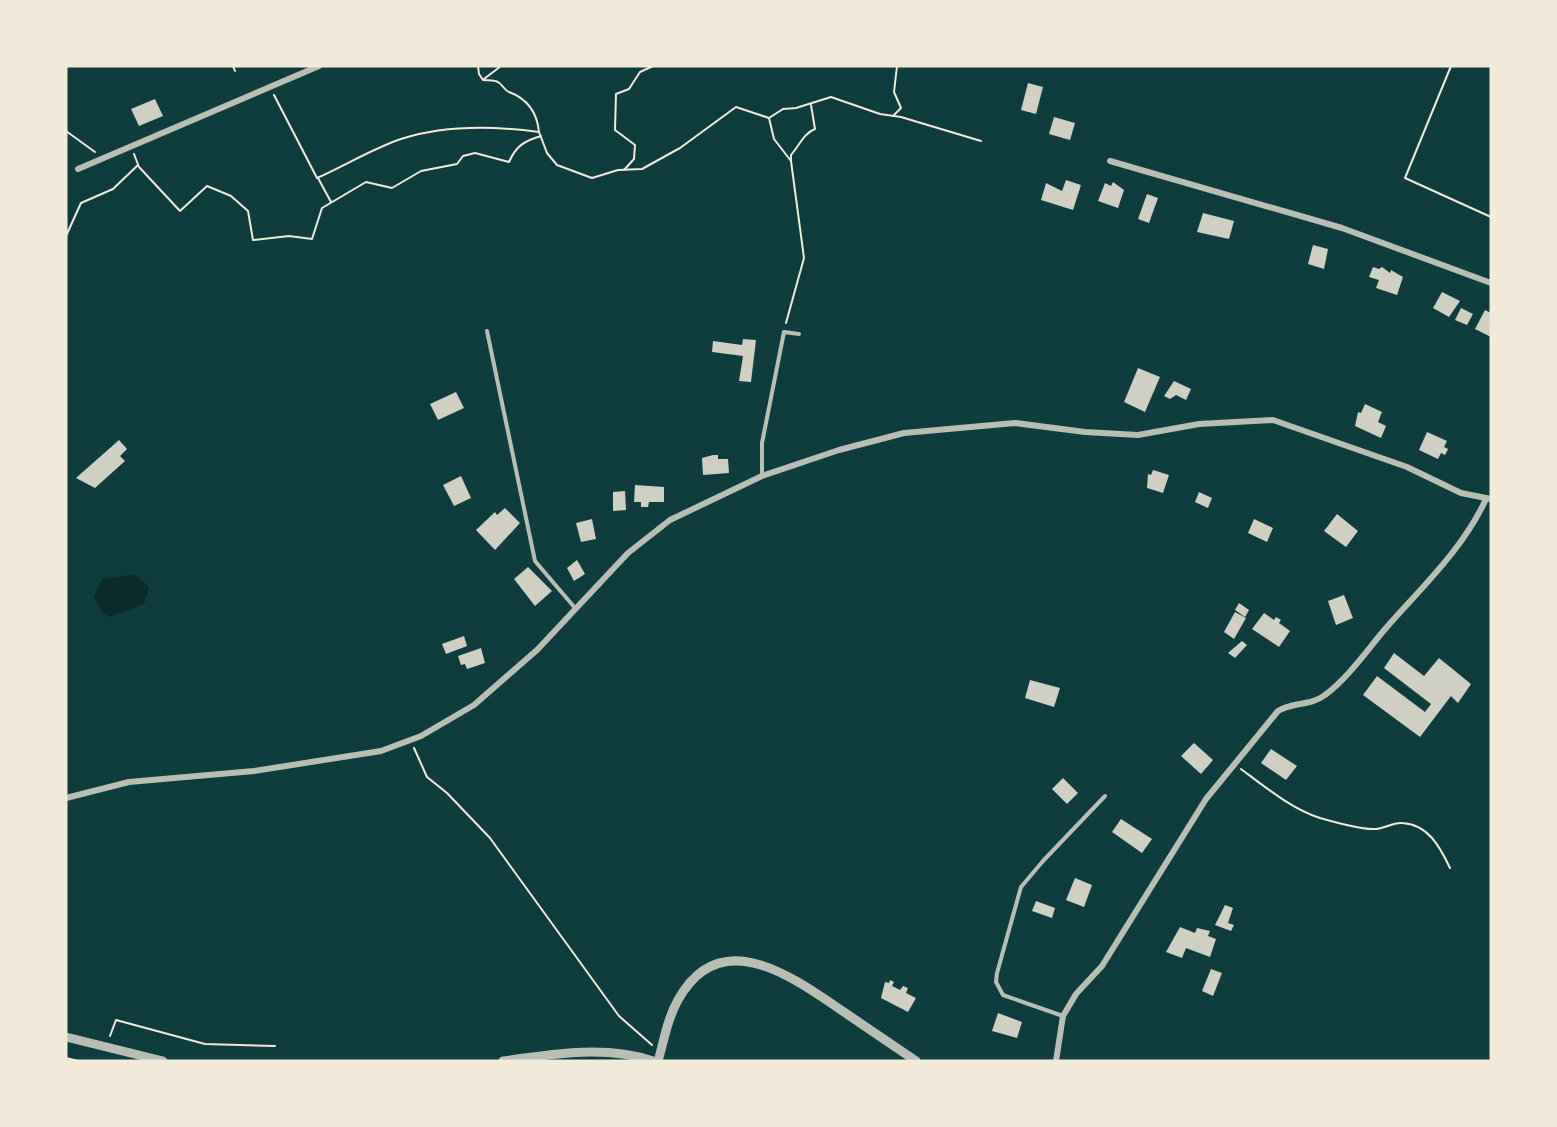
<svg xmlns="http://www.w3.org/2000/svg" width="1557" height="1127" font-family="'Sofia Sans Condensed',sans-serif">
<rect width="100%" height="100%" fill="#0f3d3e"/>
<polygon fill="#0a2a2b" points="133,575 140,578 149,588 144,604 109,617 100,609 94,597 102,579"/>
<g fill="#cfcfc3">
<polygon points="1028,83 1043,87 1036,114 1021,110"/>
<polygon points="155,99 163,116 139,126 131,109"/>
<polygon points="1054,117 1075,123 1070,140 1049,134"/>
<polygon points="1066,180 1081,185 1073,210 1041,200 1046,183 1062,191"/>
<polygon points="1113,182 1124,190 1118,208 1098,201 1105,183 1111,186"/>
<polygon points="1147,194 1158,198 1149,223 1138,219"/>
<polygon points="1203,213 1234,221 1229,239 1197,232"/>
<polygon points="1313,245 1328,249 1324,269 1308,264"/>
<polygon points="1373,267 1379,269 1382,267 1390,273 1391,270 1403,277 1397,295 1376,288 1379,280 1369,277"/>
<polygon points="1442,292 1460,301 1449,317 1433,308"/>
<polygon points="1461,308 1473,314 1467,325 1455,320"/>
<polygon points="1485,310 1491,313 1491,337 1475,329"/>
<polygon points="743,339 756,340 751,382 739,381 743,356 712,352 713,341 742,345"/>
<polygon points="1138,368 1160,377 1145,412 1124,402"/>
<polygon points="1174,381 1191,389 1186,400 1176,395 1170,399 1164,396"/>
<polygon points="456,392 464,408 438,420 430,404"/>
<polygon points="1365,404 1382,412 1378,422 1386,426 1381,438 1355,426 1358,412 1361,413"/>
<polygon points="1427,432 1447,441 1444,447 1448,449 1445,455 1441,453 1438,459 1419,450"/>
<polygon points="119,440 127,449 120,456 125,461 95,488 76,478"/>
<polygon points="713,455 718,455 718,459 728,459 729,473 703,475 702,458"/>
<polygon points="1153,470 1169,475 1163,493 1147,488 1148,474 1151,475"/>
<polygon points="461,476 471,498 454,506 443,485"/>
<polygon points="635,485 664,487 664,502 649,502 648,507 641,507 641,502 634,502"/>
<polygon points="625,491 626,510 613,511 613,492"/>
<polygon points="1199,492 1212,498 1208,508 1195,502"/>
<polygon points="505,508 520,523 495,550 476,530 495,512 497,515"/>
<polygon points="1337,514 1358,531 1346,547 1324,531"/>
<polygon points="592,519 596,539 581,542 576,523"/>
<polygon points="1254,519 1273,528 1267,542 1248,533"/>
<polygon points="577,560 585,574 574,581 567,568"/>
<polygon points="528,567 552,591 535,606 514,579"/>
<polygon points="1344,595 1353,618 1336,625 1328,601"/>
<polygon points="1239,603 1249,610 1245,617 1235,610"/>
<polygon points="1235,612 1246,618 1234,639 1224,632"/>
<polygon points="1264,613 1274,620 1276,617 1281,620 1279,623 1290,631 1279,647 1252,629"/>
<polygon points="464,636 467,646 446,654 442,644"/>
<polygon points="1242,641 1247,645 1235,658 1228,653"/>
<polygon points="481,648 485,663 467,669 465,664 461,665 458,656"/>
<polygon points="1394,653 1424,676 1439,658 1471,684 1458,703 1451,696 1420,737 1363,695 1377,676 1425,712 1431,704 1384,668"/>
<polygon points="1030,680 1060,688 1054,707 1025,698"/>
<polygon points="1194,743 1213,760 1201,774 1181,756"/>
<polygon points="1271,749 1297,766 1286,780 1261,763"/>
<polygon points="1063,778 1078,793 1067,804 1052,789"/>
<polygon points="1121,819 1152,839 1142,853 1112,832"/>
<polygon points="1075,878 1092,885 1084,907 1066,900"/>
<polygon points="1036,901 1055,908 1052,918 1032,911"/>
<polygon points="1225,905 1233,908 1228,923 1234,925 1231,931 1215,925"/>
<polygon points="1180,927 1195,933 1197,928 1210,931 1208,936 1216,939 1210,957 1186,948 1182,958 1166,952"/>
<polygon points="1211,969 1222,973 1213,996 1202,991"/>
<polygon points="890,980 894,982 892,986 900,990 903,986 908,988 906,993 916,998 908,1012 881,998 885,982 889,983"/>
<polygon points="998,1013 1022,1022 1017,1038 992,1031"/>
</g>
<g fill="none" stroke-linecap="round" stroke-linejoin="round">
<g stroke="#f1e9da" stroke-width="2">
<polyline points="233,66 235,71"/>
<path d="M478,66L479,74L483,80C487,80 494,80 498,82C503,85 504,90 509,92C528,99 537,112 539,132"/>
<polyline points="1451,66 1405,178 1491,217"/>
<polyline points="484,79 501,66"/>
<path d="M274,95L317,178C344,166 374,148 401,139C444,125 495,126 539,132L547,153L557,165L592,178L618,170L642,169L680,148L736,107L769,118L774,139L791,161L804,258L786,323"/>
<polyline points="893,116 901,108 894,92 897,66"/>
<polyline points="769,118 783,109 796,108 831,97 880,114 901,117 981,141"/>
<polyline points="66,131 95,152"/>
<path d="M134,154L139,167L180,211L207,186L231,196L248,211L253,240L289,236L312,239L322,208L366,182L392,188L421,171L457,164L463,156L475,153L509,162C516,146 524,141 541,136"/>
<path d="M791,161V155C799,146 804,133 815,129L811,105"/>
<polyline points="624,170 634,159 635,145 615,130 616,94 629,89 640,72 653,66"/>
<polyline points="318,178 331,202"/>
<polyline points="66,236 81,203 113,189 138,165"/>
<polyline points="414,748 427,777 447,793 490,838 619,1016 652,1045"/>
<path d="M1241,769C1265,787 1292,809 1320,818C1334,822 1362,830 1375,829C1384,829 1393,822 1402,823C1428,824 1440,847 1450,868"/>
<polyline points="110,1036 116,1020 205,1044 275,1046"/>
<polyline points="66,1058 78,1061"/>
</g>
<g stroke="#b8beb3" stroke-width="4">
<polyline points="487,331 535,561 575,608"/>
<polyline points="762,476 762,443 784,332 799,334"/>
<polyline points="1063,1016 1003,995 996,982 997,973 1021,887 1043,861 1105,796"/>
</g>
<g stroke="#b8beb3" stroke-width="6">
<polyline points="1110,161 1342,228 1491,283"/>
<polyline points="78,169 319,66"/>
<polyline points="66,798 129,782 254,771 381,751 421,736 474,705 537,650 628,553 670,520 762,476 839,450 904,433 1015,423 1085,432 1138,435 1199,424 1273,420 1407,467 1461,493 1491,499"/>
<path d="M1056,1061L1063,1016L1076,994L1102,966L1206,799L1278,711C1292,702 1311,706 1325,695C1348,678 1367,650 1386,628C1422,587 1463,549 1486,499"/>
</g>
<g stroke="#b8beb3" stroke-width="9">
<polyline points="66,1037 163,1061"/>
<path d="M503,1061C552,1054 606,1045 653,1061"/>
<path d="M658,1061C664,1041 667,1019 678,1000C720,924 791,976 841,1010C866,1027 891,1044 916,1061"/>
</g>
</g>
<rect width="1557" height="1127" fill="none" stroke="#f1e9da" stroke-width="135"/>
</svg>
